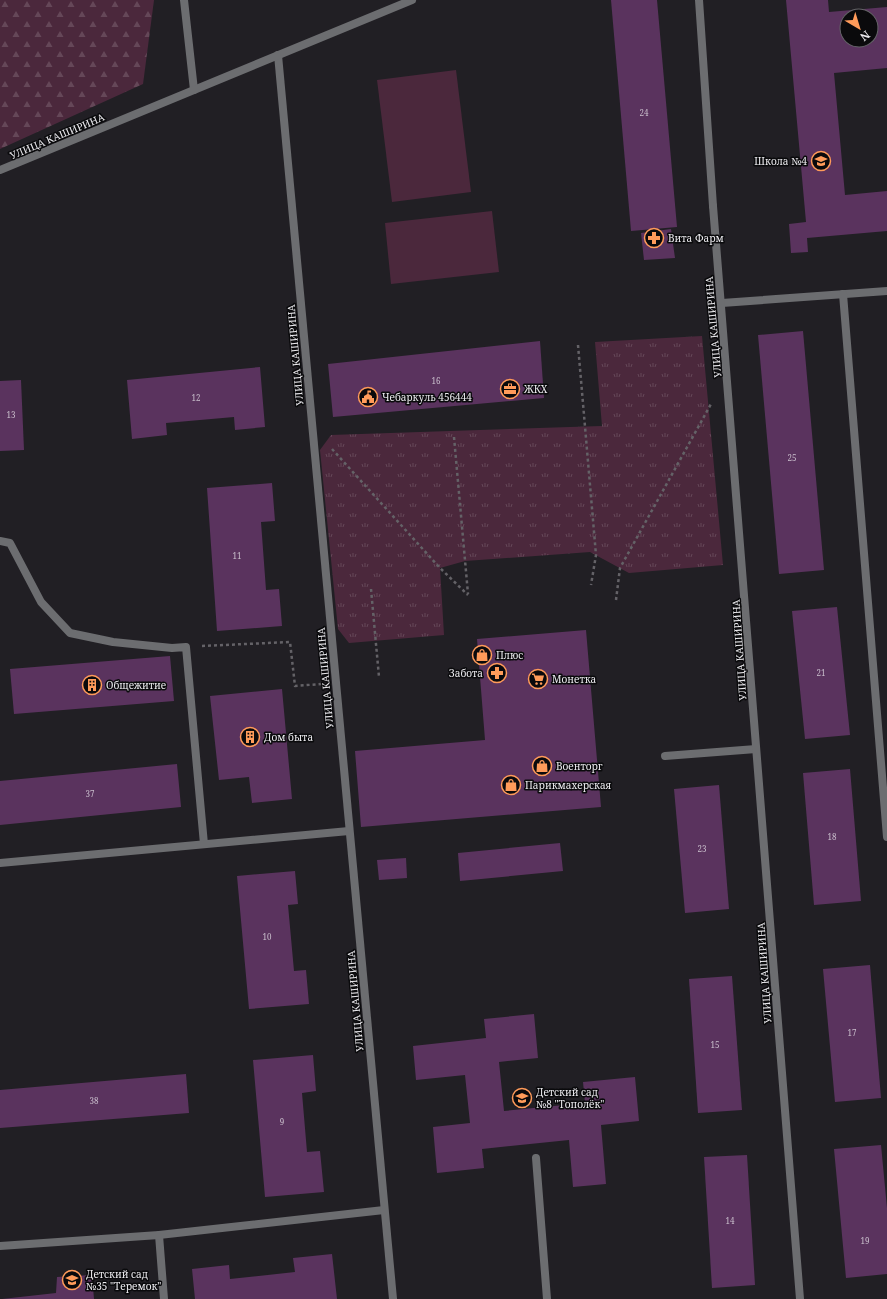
<svg xmlns="http://www.w3.org/2000/svg" width="887" height="1299" font-family="'Noto Serif',serif">
<defs>
<pattern id="forest-firs" width="22" height="20" patternUnits="userSpaceOnUse"><rect width="22" height="20" fill="#4b283c"/><path d="M5 1l3.5 6h-7zM16 11l3.5 6h-7z" fill="#654758"/></pattern>
<pattern id="park-tufts" width="24" height="20" patternUnits="userSpaceOnUse"><rect width="24" height="20" fill="#4b283c"/><path d="M3 7l-1-3M5 7V3M7 7l1-3M15 17l-1-3M17 17v-4M19 17l1-3" fill="none" stroke="#654758"/></pattern>
</defs>
<rect width="100%" height="100%" fill="#211f24"/>
<g fill="#4b283c">
<polygon points="456,70 471,192 392,202 377,80"/>
<polygon points="492,211 499,272 391,284 385,223"/>
</g>
<polygon fill="url(#forest-firs)" points="0,0 154,0 143,84 0,149"/>
<polygon fill="url(#park-tufts)" points="702,336 723,565 629,573 590,552 465,561 440,568 444,635 349,643 338,629 320,450 331,435 602,426 595,342"/>
<g fill="#5a335e" fill-rule="evenodd">
<polygon points="611,0 657,0 677,227 631,231"/>
<path d="M786,0H828L829,12L887,7V68L834,73L845,195L887,191V231L807,238L808,252L791,253L789,224L806,222ZM847,16H871V40H847Z"/>
<polygon points="671,229 675,258 644,260 641,233"/>
<polygon points="803,331 824,570 779,574 758,335"/>
<polygon points="540,341 544,398 333,417 328,364"/>
<polygon points="260,367 265,427 235,430 234,417 166,423 167,435 132,439 127,380"/>
<polygon points="21,380 24,450 0,451 0,381"/>
<polygon points="272,483 275,521 261,522 266,590 279,589 282,626 217,631 207,488"/>
<polygon points="837,607 850,735 805,739 792,611"/>
<polygon points="586,630 601,807 361,827 355,751 485,740 477,639"/>
<polygon points="170,656 174,701 14,714 10,669"/>
<polygon points="282,689 292,799 252,803 249,777 219,780 210,696"/>
<polygon points="177,764 181,807 0,825 0,781"/>
<polygon points="850,769 861,901 814,905 803,773"/>
<polygon points="719,785 729,909 685,913 674,789"/>
<polygon points="560,843 563,871 460,881 458,853"/>
<polygon points="406,858 407,878 379,880 377,860"/>
<polygon points="295,871 298,904 288,905 294,971 306,970 309,1004 249,1009 237,876"/>
<polygon points="870,965 881,1098 835,1102 823,969"/>
<polygon points="732,976 742,1110 698,1113 689,979"/>
<polygon points="534,1014 538,1058 499,1062 504,1111 585,1103 583,1082 635,1077 639,1121 601,1125 606,1184 573,1187 569,1140 482,1149 484,1168 437,1173 433,1127 470,1123 465,1075 416,1080 413,1046 486,1038 484,1019"/>
<polygon points="313,1055 316,1091 302,1093 307,1152 320,1151 324,1192 265,1197 253,1060"/>
<polygon points="186,1074 189,1113 0,1128 0,1090"/>
<polygon points="881,1145 887,1208 887,1274 846,1278 834,1149"/>
<polygon points="747,1155 755,1285 712,1288 704,1157"/>
<polygon points="332,1254 337,1299 195,1299 192,1269 229,1265 230,1279 295,1272 293,1258"/>
<polygon points="92,1275 94,1299 2,1299 56,1293 57,1277"/>
</g>
<g fill="none" stroke-linecap="round" stroke-linejoin="round">
<g stroke="#646267" stroke-width="2.5" stroke-dasharray="3 3" stroke-linecap="butt">
<polyline points="578,345 596,555 591,585"/>
<polyline points="454,437 468,594"/>
<polyline points="332,449 440,568 468,595"/>
<polyline points="371,589 379,677"/>
<polyline points="616,600 620,568 711,404"/>
<polyline points="202,646 290,642 295,686 321,684"/>
</g>
<g stroke="#6c6d70" stroke-width="8">
<polyline points="184,0 194,90"/>
<polyline points="722,303 887,291"/>
<polyline points="0,541 10,543 41,602 70,633 113,642 172,648 186,647 204,844"/>
<polyline points="665,756 756,749"/>
<polyline points="0,863 349,831"/>
<polyline points="536,1158 547,1299"/>
<polyline points="159,1235 164,1299"/>
<polyline points="0,1246 159,1235 384,1210"/>
</g>
<polyline stroke="#6c6d70" stroke-width="8" points="699,0 713,206"/>
<g stroke="#6c6d70" stroke-width="8">
<polyline points="278,55 393,1299"/>
<polyline points="0,170 412,0"/>
<polyline points="713,206 800,1299"/>
<polyline points="843,294 887,837"/>
</g>
</g>
<defs>
<symbol id="school-ring" viewBox="-11 -11 22 22"><circle r="9.5" fill="#0a0a0c" stroke="#ff9b5a" stroke-width="1.5"/><path d="M0-5L7-2L0 1L-7-2ZM-4 1L0 2.5L4 1V4Q0 6-4 4Z" fill="#ff9b5a"/></symbol>
<symbol id="pharmacy-ring" viewBox="-11 -11 22 22"><circle r="9.5" fill="#0a0a0c" stroke="#ff9b5a" stroke-width="1.5"/><path d="M-2-6h4v4h4v4h-4v4h-4v-4h-4v-4h4Z" fill="#ff9b5a"/></symbol>
<symbol id="office-ring" viewBox="-11 -11 22 22"><circle r="9.5" fill="#0a0a0c" stroke="#ff9b5a" stroke-width="1.5"/><path d="M-6-3h4V-5.5h4V-3h4V5H-6ZM-1-4.5V-3h2v-1.5ZM-6 0V1H6V0Z" fill="#ff9b5a"/></symbol>
<symbol id="civic-ring" viewBox="-11 -11 22 22"><circle r="9.5" fill="#0a0a0c" stroke="#ff9b5a" stroke-width="1.5"/><path d="M-.6-6.5H3V-4.5H.6V-3L4-1V1h2V6H-6V1h2V-1L-.6-3ZM-1.2 2.5V6h2.4V2.5Z" fill="#ff9b5a"/></symbol>
<symbol id="shop-ring" viewBox="-11 -11 22 22"><circle r="9.5" fill="#0a0a0c" stroke="#ff9b5a" stroke-width="1.5"/><path d="M-5-2.5h2.3a2.7 3.5 0 0 1 5.4 0H5L5.5 6h-11ZM-1.5-2.5h3a1.5 2.3 0 0 0-3 0Z" fill="#ff9b5a"/></symbol>
<symbol id="supermarket-ring" viewBox="-11 -11 22 22"><circle r="9.5" fill="#0a0a0c" stroke="#ff9b5a" stroke-width="1.5"/><path d="M-6-5.5h2.5l.6 2H6L4.5 2H-2.5L-4.4-4H-6ZM-1.5 3.2a1.3 1.3 0 1 0 .1 0ZM3 3.2a1.3 1.3 0 1 0 .1 0Z" fill="#ff9b5a"/></symbol>
<symbol id="building-ring" viewBox="-11 -11 22 22"><circle r="9.5" fill="#0a0a0c" stroke="#ff9b5a" stroke-width="1.5"/><path d="M-4-6H4V6H1V3H-1V6H-4ZM-2.5-4.3h1.7v1.8h-1.7ZM.8-4.3h1.7v1.8H.8ZM-2.5-1h1.7V.8h-1.7ZM.8-1h1.7V.8H.8Z" fill="#ff9b5a"/></symbol>
</defs>
<g fill-rule="evenodd">
<use href="#school-ring" x="810" y="150" width="22" height="22"/>
<use href="#pharmacy-ring" x="643" y="227" width="22" height="22"/>
<use href="#office-ring" x="499" y="378" width="22" height="22"/>
<use href="#civic-ring" x="357" y="386" width="22" height="22"/>
<use href="#shop-ring" x="471" y="644" width="22" height="22"/>
<use href="#pharmacy-ring" x="486" y="662" width="22" height="22"/>
<use href="#supermarket-ring" x="527" y="668" width="22" height="22"/>
<use href="#building-ring" x="81" y="674" width="22" height="22"/>
<use href="#building-ring" x="239" y="726" width="22" height="22"/>
<use href="#shop-ring" x="531" y="755" width="22" height="22"/>
<use href="#shop-ring" x="500" y="774" width="22" height="22"/>
<use href="#school-ring" x="511" y="1087" width="22" height="22"/>
<use href="#school-ring" x="61" y="1269" width="22" height="22"/>
</g>
<g text-anchor="middle" stroke-width="3" stroke-linejoin="round" paint-order="stroke">
<g font-size="8" fill="#c8bdcb">
<text x="644" y="116">24</text>
<text x="436" y="384">16</text>
<text x="196" y="401">12</text>
<text x="11" y="418">13</text>
<text x="792" y="461">25</text>
<text x="237" y="559">11</text>
<text x="821" y="676">21</text>
<text x="90" y="797">37</text>
<text x="832" y="840">18</text>
<text x="702" y="852">23</text>
<text x="267" y="940">10</text>
<text x="852" y="1036">17</text>
<text x="715" y="1048">15</text>
<text x="94" y="1104">38</text>
<text x="282" y="1125">9</text>
<text x="730" y="1224">14</text>
<text x="865" y="1244">19</text>
</g>
<g font-size="10" fill="#ecebef" stroke="#0a0a0c">
<text transform="translate(57 136) rotate(-23)" y="4">УЛИЦА КАШИРИНА</text>
<text transform="translate(713 327) rotate(-95)" y="4">УЛИЦА КАШИРИНА</text>
<text transform="translate(295 355) rotate(-95)" y="4">УЛИЦА КАШИРИНА</text>
<text transform="translate(739 650) rotate(-94)" y="4">УЛИЦА КАШИРИНА</text>
<text transform="translate(325 678) rotate(-95)" y="4">УЛИЦА КАШИРИНА</text>
<text transform="translate(764 973) rotate(-94)" y="4">УЛИЦА КАШИРИНА</text>
<text transform="translate(355 1001) rotate(-95)" y="4">УЛИЦА КАШИРИНА</text>
</g>
<g font-size="10" fill="#ecebef" stroke="#0a0a0c" text-anchor="start">
<text x="807" y="165" text-anchor="end">Школа №4</text>
<text x="668" y="242">Вита Фарм</text>
<text x="524" y="393">ЖКХ</text>
<text x="382" y="401">Чебаpкуль 456444</text>
<text x="496" y="659">Плюс</text>
<text x="483" y="677" text-anchor="end">Забота</text>
<text x="552" y="683">Монетка</text>
<text x="106" y="689">Общежитие</text>
<text x="264" y="741">Дом быта</text>
<text x="556" y="770">Военторг</text>
<text x="525" y="789">Парикмахерская</text>
<text x="536" y="1096">Детский сад<tspan x="536" dy="12">№8 "Тополёк"</tspan></text>
<text x="86" y="1278">Детский сад<tspan x="86" dy="12">№35 "Теремок"</tspan></text>
</g>
</g>
<g transform="translate(859 28) rotate(142)"><circle r="19" fill="#0a0a0c" stroke="#646467"/>
<path d="M0-3L7 15L0 10L-7 15Z" fill="#ff9b5a"/>
<text y="-6" font-size="11" font-weight="bold" text-anchor="middle" fill="#ecebef">N</text>
</g>
</svg>
